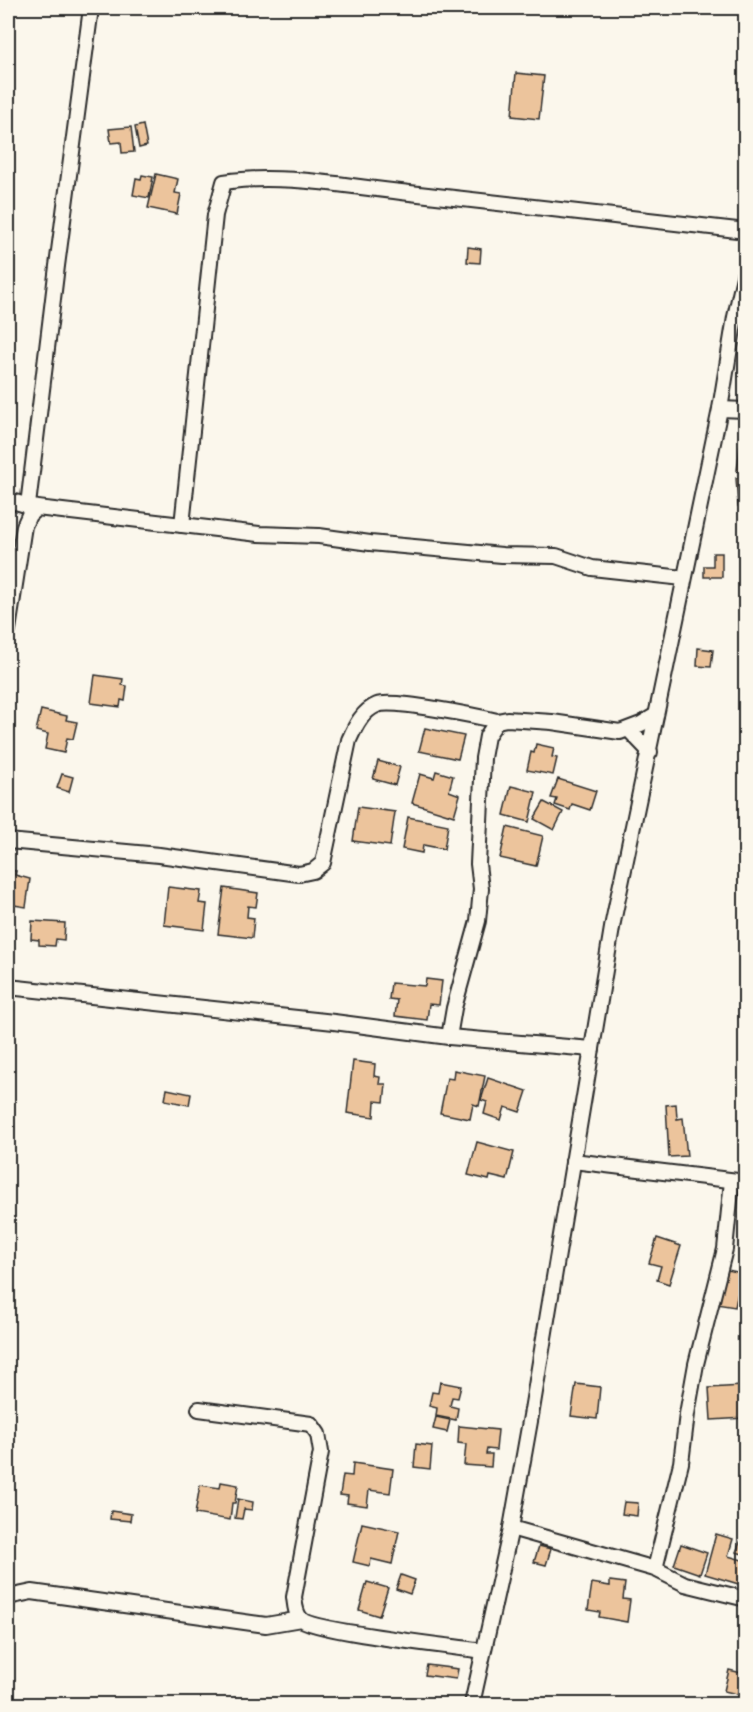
<svg xmlns="http://www.w3.org/2000/svg" width="753" height="1712" font-family="'Patrick Hand',sans-serif">
<rect width="100%" height="100%" fill="#fbf7ec"/>
<filter id="ink" filterUnits="userSpaceOnUse"><feTurbulence type="fractalNoise" baseFrequency=".0167" numOctaves="2"/><feDisplacementMap in="SourceGraphic" scale="12" xChannelSelector="R" yChannelSelector="G"/><feConvolveMatrix kernelMatrix="1 2 1 2 8 2 1 2 1" color-interpolation-filters="sRGB"/></filter>
<g filter="url(#ink)">
<g fill="#ecc49c" stroke="#2b2b2b" stroke-width="1.5">
<polygon points="516,73 544,76 539,119 512,116"/>
<polygon points="143,125 147,146 139,148 135,127"/>
<polygon points="131,127 134,152 122,153 121,142 111,143 109,129"/>
<polygon points="156,174 178,179 175,193 181,194 177,214 148,208"/>
<polygon points="142,175 153,177 149,198 133,195 136,178 141,179"/>
<polygon points="468,247 481,249 480,263 467,262"/>
<polygon points="740,446 746,447 746,472 737,471"/>
<polygon points="736,478 746,478 746,506 738,506"/>
<polygon points="713,553 722,553 722,577 704,577 704,566 713,566"/>
<polygon points="698,648 713,650 711,667 697,666"/>
<polygon points="95,675 123,679 122,685 127,686 125,701 121,700 120,707 91,703"/>
<polygon points="41,710 67,716 66,720 77,722 73,739 67,738 64,753 45,749 48,734 36,731"/>
<polygon points="425,728 464,736 458,759 419,751"/>
<polygon points="536,744 554,748 552,757 557,758 553,775 527,770 531,752 534,753"/>
<polygon points="378,761 400,767 395,785 373,779"/>
<polygon points="436,771 453,776 449,791 460,795 454,816 412,803 420,774 434,778"/>
<polygon points="62,774 73,777 69,792 57,788"/>
<polygon points="558,779 596,791 590,810 572,804 570,810 555,805 557,799 551,798"/>
<polygon points="511,786 536,792 529,822 504,815"/>
<polygon points="544,802 563,812 554,830 534,819"/>
<polygon points="358,807 395,812 390,846 353,841"/>
<polygon points="408,817 448,825 444,849 423,845 422,853 402,849"/>
<polygon points="507,827 543,836 536,866 500,858"/>
<polygon points="8,870 16,871 15,875 30,879 26,907 8,904"/>
<polygon points="168,887 201,891 199,903 207,904 204,930 164,925"/>
<polygon points="224,888 258,893 256,907 248,906 247,917 254,918 252,938 218,934"/>
<polygon points="32,921 65,923 64,940 56,939 55,946 39,945 39,940 31,939"/>
<polygon points="426,979 442,981 439,1005 429,1004 427,1020 395,1016 397,1000 389,999 391,983 425,986"/>
<polygon points="353,1061 375,1064 374,1076 380,1077 379,1084 386,1084 384,1102 375,1101 374,1117 347,1113"/>
<polygon points="454,1070 485,1076 479,1106 473,1104 470,1119 440,1113 447,1078 453,1079"/>
<polygon points="488,1078 527,1091 520,1112 505,1107 501,1120 484,1114 487,1102 481,1100"/>
<polygon points="167,1089 191,1094 189,1105 165,1100"/>
<polygon points="676,1104 677,1119 683,1118 687,1156 669,1157 666,1105"/>
<polygon points="477,1142 514,1152 507,1180 490,1176 489,1180 468,1175"/>
<polygon points="657,1238 681,1246 669,1284 657,1280 661,1266 649,1263"/>
<polygon points="723,1269 742,1273 735,1307 716,1304"/>
<polygon points="739,1314 746,1314 746,1340 738,1340"/>
<polygon points="440,1382 461,1386 458,1398 452,1397 450,1406 458,1408 456,1420 436,1416 437,1408 429,1406 432,1392 438,1393"/>
<polygon points="576,1384 600,1387 597,1419 571,1416"/>
<polygon points="742,1386 745,1418 711,1420 709,1388"/>
<polygon points="436,1417 450,1420 447,1432 433,1429"/>
<polygon points="459,1426 498,1430 496,1450 487,1449 486,1454 492,1454 491,1467 464,1465 466,1444 458,1443"/>
<polygon points="416,1444 432,1446 430,1469 414,1467"/>
<polygon points="353,1463 393,1469 390,1493 369,1490 367,1506 347,1503 348,1496 340,1495 343,1475 352,1476"/>
<polygon points="221,1482 238,1485 235,1503 232,1503 230,1520 195,1514 200,1485 220,1488"/>
<polygon points="238,1499 253,1502 252,1510 244,1509 242,1519 235,1518"/>
<polygon points="624,1502 638,1503 637,1516 622,1514"/>
<polygon points="111,1511 131,1514 130,1521 110,1519"/>
<polygon points="362,1523 399,1531 392,1564 371,1559 370,1566 353,1562"/>
<polygon points="716,1534 733,1539 728,1556 746,1561 746,1572 742,1585 705,1574"/>
<polygon points="741,1540 746,1541 746,1555 736,1552"/>
<polygon points="681,1544 707,1553 700,1574 674,1565"/>
<polygon points="539,1546 551,1549 546,1565 534,1562"/>
<polygon points="401,1575 415,1580 410,1594 396,1589"/>
<polygon points="610,1581 625,1583 623,1599 630,1600 627,1622 599,1617 600,1612 588,1610 592,1583 610,1586"/>
<polygon points="367,1582 388,1588 379,1616 359,1610"/>
<polygon points="427,1665 458,1669 456,1679 425,1675"/>
<polygon points="729,1670 746,1674 746,1696 724,1691"/>
</g>
<g fill="none" stroke-linecap="round" stroke-linejoin="round">
<defs>
<g id="minor">
<polyline points="720,409 746,410"/>
<polyline points="8,500 37,508 259,534 319,536 370,543 502,555 556,556 592,568 683,578"/>
<polyline points="28,505 57,266 91,8"/>
<path d="M182,525L215,215L224,182C280,173 345,186 401,192C516,204 631,217 746,231"/>
<polyline points="8,630 24,526 29,515 37,508"/>
<polyline points="629,730 650,752"/>
<path d="M8,841L159,855L299,874L313,871L323,863L349,740C355,727 362,711 377,705C393,699 477,716 497,721"/>
<polyline points="8,987 334,1022 449,1037 592,1049"/>
<polyline points="449,1037 454,1008 478,921 481,889 478,864 483,758 487,736 497,721 507,719 552,722 620,732 641,724 656,715"/>
<polyline points="573,1161 746,1182"/>
<path d="M199,1409L311,1424L318,1434L321,1452L294,1597C295,1604 295,1613 301,1619C312,1631 457,1647 483,1651"/>
<polyline points="511,1528 655,1569 685,1584 746,1599"/>
<polyline points="655,1569 681,1463 687,1414 696,1364 725,1249 732,1181"/>
<polyline points="8,1597 32,1592 266,1625 301,1619"/>
<polyline points="472,1704 511,1528 532,1410 613,922 720,409 735,317 746,268"/>
</g>
</defs>
<use href="#minor" stroke="#2b2b2b" stroke-width="18"/>
<use href="#minor" stroke="#fbf7ec" stroke-width="14"/>
</g>
</g>
<rect width="753" height="1712" fill="none" stroke="#fbf7ec" stroke-width="30"/>
<rect x="15" y="15" width="723" height="1682" fill="none" stroke="#2b2b2b" stroke-width="2" filter="url(#ink)"/>
</svg>
